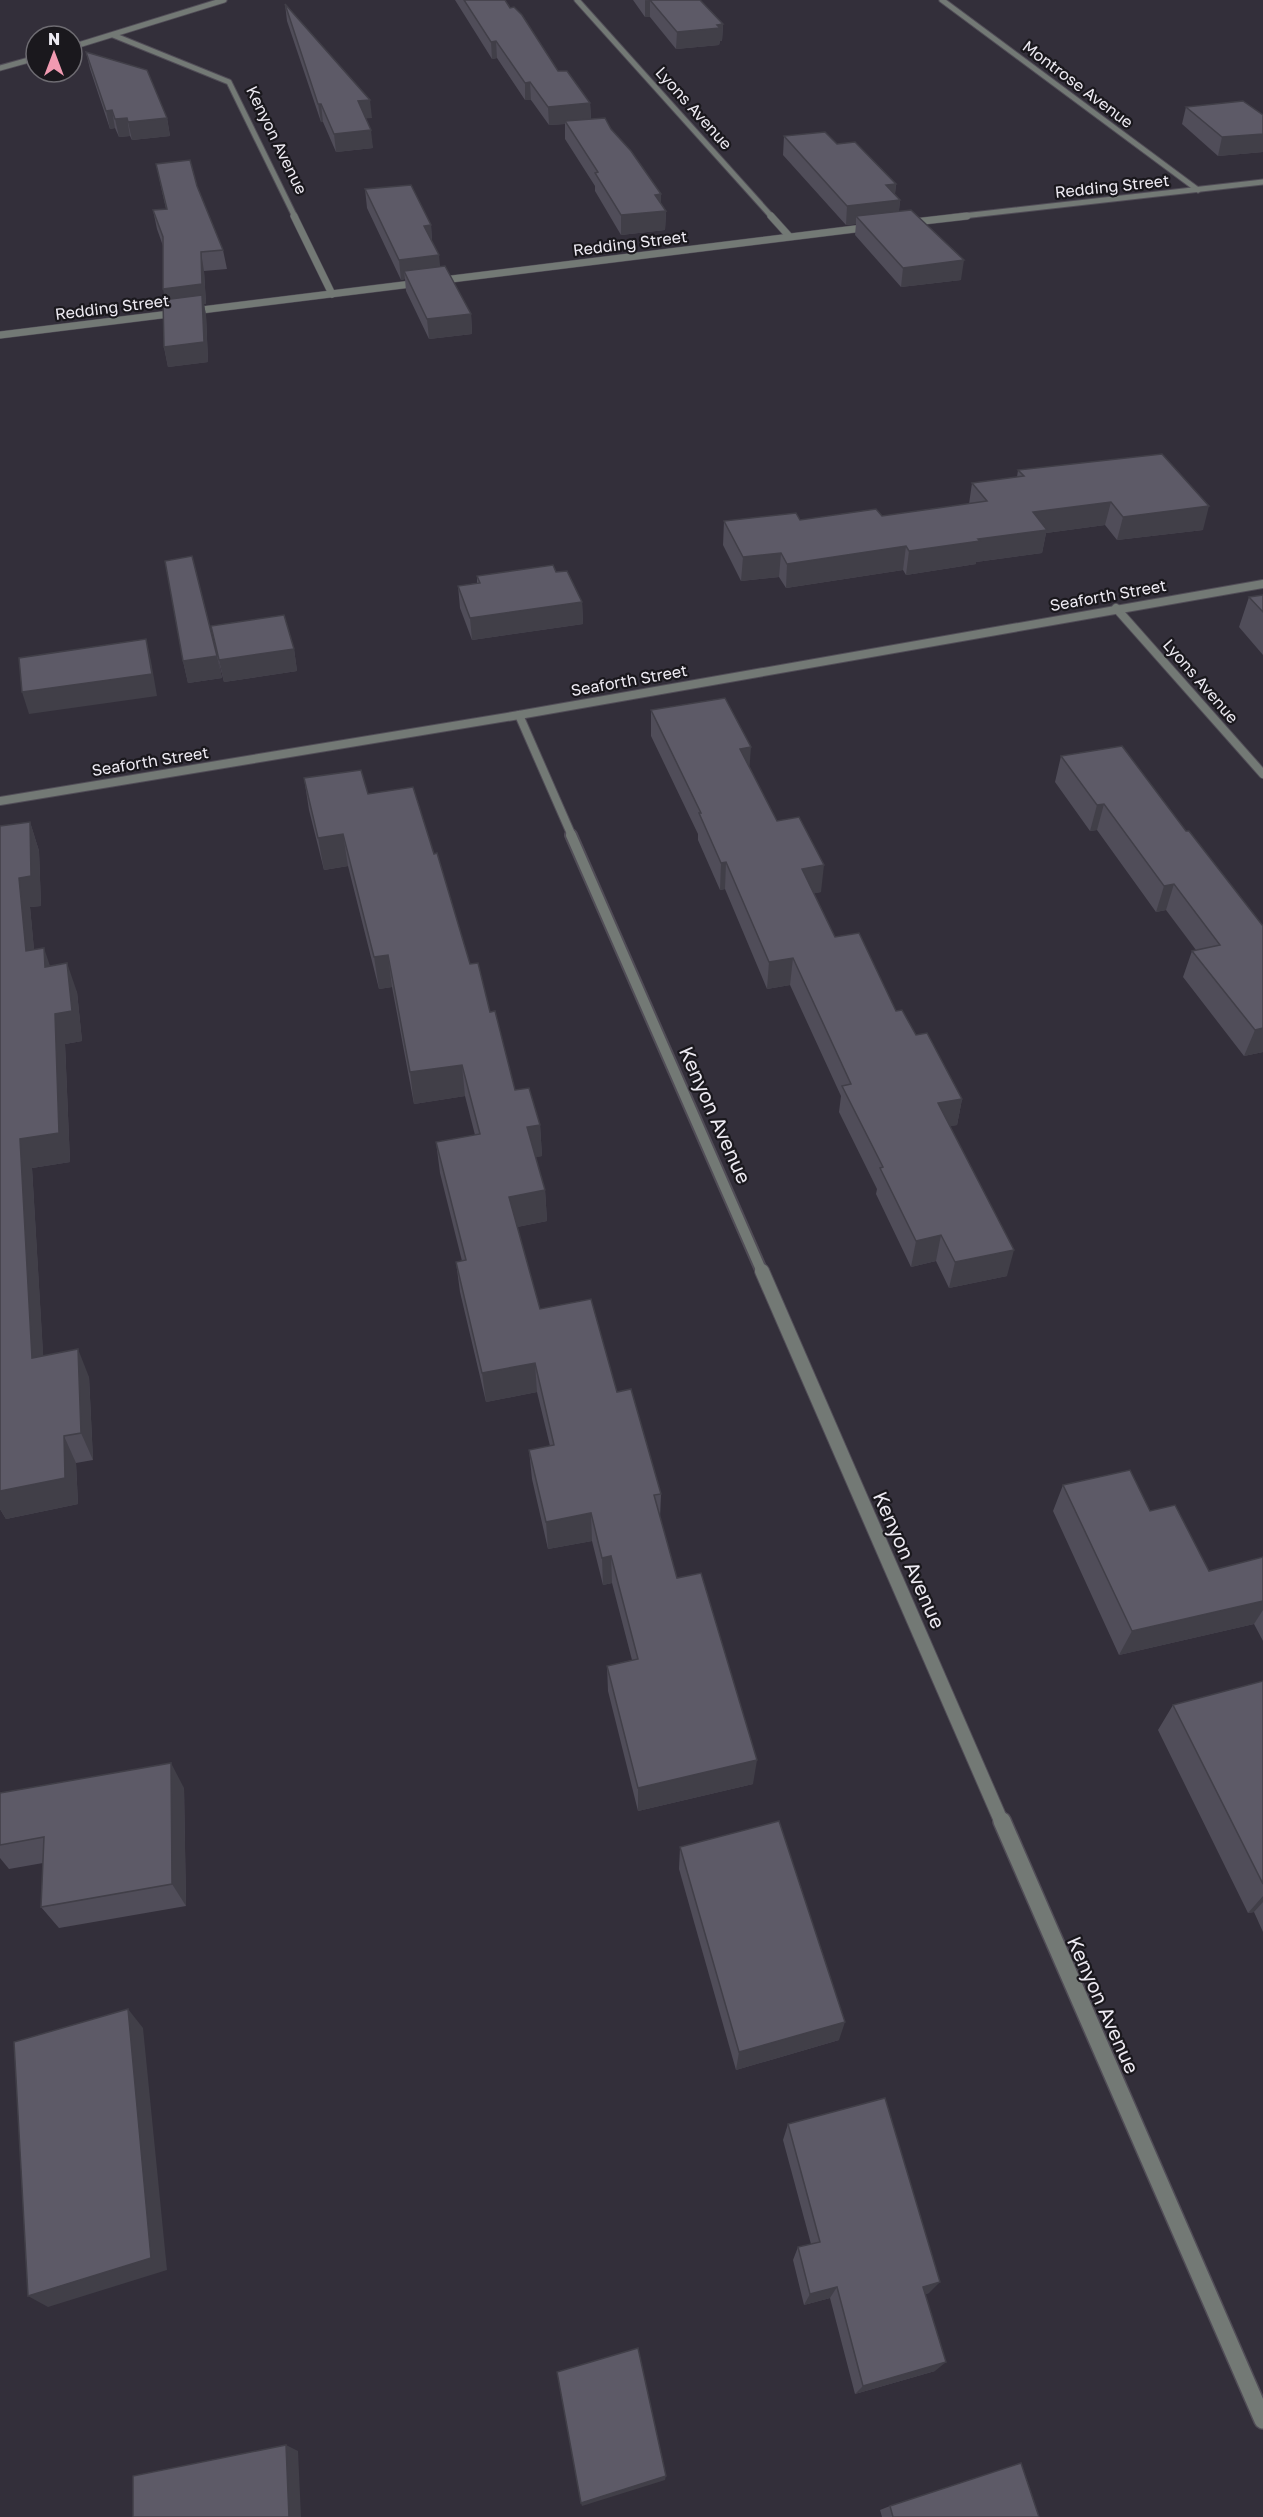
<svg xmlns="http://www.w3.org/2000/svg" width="1263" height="2517" font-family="'Golos Text',sans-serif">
<rect width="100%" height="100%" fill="#332f3a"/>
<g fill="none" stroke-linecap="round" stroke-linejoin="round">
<defs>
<g id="minor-far5">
<polyline points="577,0 772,217"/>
<polyline points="942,0 1198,190"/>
<polyline points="113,35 229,82 295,217"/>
<polyline points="954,217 1263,182"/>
</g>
<g id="minor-far4">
<polyline points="294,216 332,294"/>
<polyline points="771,216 789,236"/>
<polyline points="906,223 967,216"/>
<polyline points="0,335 871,227"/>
</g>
<g id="minor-far3">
<polyline points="1116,608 1263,774"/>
<polyline points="519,715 572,836"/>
<polyline points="0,801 519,715 1263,584"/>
</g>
<polyline id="minor-far2" points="571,835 762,1272"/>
<polyline id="minor-far1" points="762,1271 1002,1823"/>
<polyline id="minor" points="1002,1821 1263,2420"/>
<g id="tertiary">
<polyline points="72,47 224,0"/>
<polyline points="0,68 36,58"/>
</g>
</defs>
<use href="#minor-far5" stroke="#514d57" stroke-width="7"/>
<use href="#minor-far4" stroke="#514d57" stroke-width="8"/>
<use href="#minor-far3" stroke="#514d57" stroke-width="10"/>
<use href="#minor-far2" stroke="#514d57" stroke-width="14"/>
<use href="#minor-far1" stroke="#514d57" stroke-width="16"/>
<use href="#minor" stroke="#514d57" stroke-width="20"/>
<use href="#tertiary" stroke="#514d57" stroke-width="7"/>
<use href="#minor-far5" stroke="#737975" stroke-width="5"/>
<use href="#minor-far4" stroke="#737975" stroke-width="7"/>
<use href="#minor-far3" stroke="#737975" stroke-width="8"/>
<use href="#minor-far2" stroke="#737975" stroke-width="10"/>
<use href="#minor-far1" stroke="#737975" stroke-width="14"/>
<use href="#minor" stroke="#737975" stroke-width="17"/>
<use href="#tertiary" stroke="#737975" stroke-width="5"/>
</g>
<g fill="#504d59">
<polygon points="455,0 505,0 558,71 590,103 591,119 611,129 661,194 661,205 666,211 665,230 621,235 595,191 595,186 565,139 565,124 549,125 531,100 525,100 497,58 492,59"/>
<polygon points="633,0 700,0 723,24 722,41 720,41 719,45 676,49 650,17 645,17"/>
<polygon points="285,4 372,118 365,118 373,148 336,152 323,122 321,122 287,21"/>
<polygon points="86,52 167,118 170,136 132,140 130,136 119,137 115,128 110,129 90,69"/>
<polygon points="1186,107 1263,115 1263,152 1218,156 1182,124"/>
<polygon points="784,136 837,144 896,184 895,194 900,200 899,211 961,280 901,287 855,235 856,224 846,225 783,155"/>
<polygon points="156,164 197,186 223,250 227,269 204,271 206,304 204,304 206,315 208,362 168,367 164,347 166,300 163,246 157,229 153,210 166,209"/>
<polygon points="365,189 431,225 432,242 440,267 471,314 472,334 429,339 406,291 405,279 401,280 367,208"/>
<polygon points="1018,470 1203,530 1117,540 1105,525 1046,533 1042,553 976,562 976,564 906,575 903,570 786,588 779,577 741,581 723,545 724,521 800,520 882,516 969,504 972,483 1017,477"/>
<polygon points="477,576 582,602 583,624 472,640 460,608 458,586 477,583"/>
<polygon points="1263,595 1263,655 1239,627 1249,597"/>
<polygon points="214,643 294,649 297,671 224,682 218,659 222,678 188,683 183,661"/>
<polygon points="651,710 750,768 777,821 821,892 814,893 835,937 916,1035 962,1099 957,1125 950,1126 1007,1276 949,1288 936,1261 911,1267 876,1194 877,1189 839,1112 841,1096 790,985 767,989 725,889 720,890 698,840 698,834 651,736"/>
<polygon points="1061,756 1186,831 1263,926 1263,1052 1244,1056 1183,977 1192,951 1196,950 1166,910 1156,912 1097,830 1090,831 1055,782"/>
<polygon points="304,778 368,794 470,964 490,1012 515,1090 540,1125 542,1156 535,1157 545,1190 547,1221 517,1227 540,1309 617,1392 661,1494 660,1519 677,1578 753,1784 638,1811 608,1691 607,1666 632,1660 612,1583 603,1585 592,1541 548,1549 532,1479 529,1450 550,1446 537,1392 486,1402 460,1292 456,1262 462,1261 440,1173 436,1142 475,1135 465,1096 414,1104 392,987 379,989 348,866 324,870 309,810"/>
<polygon points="30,822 39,851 41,906 30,907 34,950 77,992 82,1041 65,1044 70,1162 32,1168 43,1355 89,1377 93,1460 76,1463 78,1504 6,1519 0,1509 0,826"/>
<polygon points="1063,1485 1150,1511 1209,1571 1263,1557 1263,1641 1254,1624 1119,1655 1053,1511"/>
<polygon points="1263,1681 1263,1932 1254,1912 1248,1913 1158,1730 1173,1705"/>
<polygon points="184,1788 186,1906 59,1928 41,1907 43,1863 9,1869 0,1858 0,1793"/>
<polygon points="680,1847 839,2040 736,2070 679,1869"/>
<polygon points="788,2124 929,2293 925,2294 935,2371 855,2394 830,2298 804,2305 793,2260 798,2247 811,2244 783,2140"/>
<polygon points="890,2506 1039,2517 882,2517 880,2510"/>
</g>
<g fill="#413f48">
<polygon points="650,0 650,17 645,17 645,1"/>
<polygon points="723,24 722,41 720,41 719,45 676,49 677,32"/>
<polygon points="496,41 497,58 492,59 491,42"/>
<polygon points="530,82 531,100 525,100 525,83"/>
<polygon points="370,100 372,118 359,119 358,101"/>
<polygon points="590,103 591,121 565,121 565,124 549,125 548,107"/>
<polygon points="318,104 321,104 323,122 321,122"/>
<polygon points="112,110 115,128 110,129 106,111"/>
<polygon points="127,118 130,136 119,137 115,119"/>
<polygon points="167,118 170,136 132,140 128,122"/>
<polygon points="371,130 373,148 336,152 334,134"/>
<polygon points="1263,134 1263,152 1218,156 1222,137"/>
<polygon points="896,184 894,200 900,200 898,219 856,216 856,224 846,225 847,206 886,185"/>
<polygon points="661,194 661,212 666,211 665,230 621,235 621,215 655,195"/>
<polygon points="431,225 432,245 424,226"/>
<polygon points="201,252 204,271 206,304 204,304 206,315 208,362 168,367 164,347 167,309 163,289"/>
<polygon points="439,255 441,275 404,271 405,279 401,280 399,260"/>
<polygon points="964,260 961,280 901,287 903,268"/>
<polygon points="471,314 472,334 429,339 427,319"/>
<polygon points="1111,502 1105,525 1046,533 1042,553 976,562 976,564 906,575 909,551 978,539 1033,512"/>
<polygon points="1209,506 1203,530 1117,540 1123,517"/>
<polygon points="906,546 903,570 786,588 787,564"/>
<polygon points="781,553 779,577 741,581 743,557"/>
<polygon points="582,602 583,624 472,640 470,618"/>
<polygon points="146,639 151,661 157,696 29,714 22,692"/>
<polygon points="294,649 297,671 224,682 219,660"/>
<polygon points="217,656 222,678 188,683 183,661"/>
<polygon points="751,747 749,774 740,749"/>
<polygon points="1104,804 1097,830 1090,831 1097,805"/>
<polygon points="30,822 39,851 41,906 30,907 37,981 26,951 19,878"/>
<polygon points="343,834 348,866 324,870 318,838"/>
<polygon points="726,862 725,889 720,890 721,863"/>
<polygon points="824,865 821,892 800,896 802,869"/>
<polygon points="1174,884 1166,910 1156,912 1164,886"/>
<polygon points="44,948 54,978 45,967"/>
<polygon points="388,955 392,987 379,989 374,957"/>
<polygon points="793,958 790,985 767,989 769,962"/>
<polygon points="67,963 77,992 82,1041 65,1044 70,1162 32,1168 45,1385 32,1358 20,1139"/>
<polygon points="1263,1028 1263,1052 1244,1056 1255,1030"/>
<polygon points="462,1065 465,1096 414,1104 410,1072"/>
<polygon points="962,1099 957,1125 933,1130 938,1103"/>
<polygon points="540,1125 542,1156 529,1159 527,1127"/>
<polygon points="545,1190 547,1221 512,1228 509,1197"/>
<polygon points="941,1235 936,1261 911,1267 916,1241"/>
<polygon points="1014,1250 1007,1276 949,1288 955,1262"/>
<polygon points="78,1349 89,1377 93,1460 81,1433"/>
<polygon points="535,1363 537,1392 486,1402 482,1373"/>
<polygon points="64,1436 76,1463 78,1504 6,1519 0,1509 0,1491"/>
<polygon points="591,1513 592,1541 548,1549 546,1522"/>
<polygon points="611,1556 612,1583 603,1585 602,1558"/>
<polygon points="1263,1601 1263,1610 1254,1624 1119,1655 1132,1631"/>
<polygon points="757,1760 753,1784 638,1811 638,1788"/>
<polygon points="171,1763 184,1788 186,1906 172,1884"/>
<polygon points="1263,1896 1263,1902 1254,1912 1248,1913"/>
<polygon points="128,2009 143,2028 167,2270 48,2307 28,2296"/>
<polygon points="845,2022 839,2040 736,2070 739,2052"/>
<polygon points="940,2282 929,2293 913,2298 923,2287"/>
<polygon points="837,2287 830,2298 804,2305 810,2294"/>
<polygon points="946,2362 935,2371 855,2394 863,2386"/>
<polygon points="286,2445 298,2451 301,2517 289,2517"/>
<polygon points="666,2476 665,2480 582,2506 581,2503"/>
</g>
<g fill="#5d5a67" stroke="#413f48" stroke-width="1.5">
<polygon points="464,0 505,0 510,8 514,7 522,15 558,71 567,71 590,103 548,107 530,82 525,83 496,41 491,42"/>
<polygon points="645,0 700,0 723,24 717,25 720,28 677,32 650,0"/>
<polygon points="285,4 370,100 358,101 371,130 334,134 321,104 318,104"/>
<polygon points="86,52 147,70 167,118 128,122 127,118 115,119 112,110 106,111"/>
<polygon points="1243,101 1263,115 1263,134 1222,137 1186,107"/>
<polygon points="605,118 611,129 631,151 661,194 655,195 666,211 621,215 595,173 598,172 565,121"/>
<polygon points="825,132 837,144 855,142 896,184 886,185 900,200 847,206 784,136"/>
<polygon points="190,160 197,186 223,250 201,252 202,284 163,289 163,237 153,210 167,209 156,164"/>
<polygon points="411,185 431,225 424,226 439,255 399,260 365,189"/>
<polygon points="911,210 964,260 903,268 856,216"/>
<polygon points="445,266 471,314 427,319 404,271"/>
<polygon points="202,295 204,342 164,347 163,300"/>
<polygon points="1162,454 1209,506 1123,517 1111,502 1033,512 1047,530 978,539 980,541 909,551 906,546 787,564 781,553 743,557 724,521 796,513 800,520 876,509 882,516 987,501 972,483 1024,476 1018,470"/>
<polygon points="192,556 217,656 183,661 165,561"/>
<polygon points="553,565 556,572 567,571 582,602 470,618 458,586 480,583 477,576"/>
<polygon points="1263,595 1263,612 1249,597"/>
<polygon points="284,615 294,649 219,660 211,626"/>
<polygon points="146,639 152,674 22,692 19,658"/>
<polygon points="725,698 751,747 740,749 777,821 799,817 824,865 802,869 835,937 859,933 896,1011 902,1010 916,1035 927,1033 962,1099 938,1103 1014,1250 955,1262 941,1235 916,1241 880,1168 883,1167 842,1086 851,1084 793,958 769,962 726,862 721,863 699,813 701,813 651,710"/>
<polygon points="1122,746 1186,831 1189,831 1263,926 1263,1028 1255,1030 1192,951 1220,945 1174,884 1164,886 1104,804 1097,805 1061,756"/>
<polygon points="361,770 368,794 413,787 434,854 437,853 470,964 478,963 490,1012 495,1011 515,1090 529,1088 540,1125 527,1127 545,1190 509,1197 540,1309 591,1299 617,1392 631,1389 661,1494 654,1495 677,1578 701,1573 757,1760 638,1788 607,1666 638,1659 611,1556 602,1558 591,1513 546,1522 529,1450 554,1445 535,1363 482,1373 456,1262 466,1260 436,1142 480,1134 462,1065 410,1072 388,955 374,957 343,834 318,838 304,778"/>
<polygon points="30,822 31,876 19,878 26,951 44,948 45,967 67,963 72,1011 55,1014 59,1133 20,1139 32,1358 78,1349 81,1433 64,1436 65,1478 0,1491 0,826"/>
<polygon points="1130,1470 1150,1511 1175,1505 1209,1571 1263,1557 1263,1601 1132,1631 1063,1485"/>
<polygon points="1263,1681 1263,1884 1173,1705"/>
<polygon points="171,1763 172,1884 41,1907 44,1837 0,1845 0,1793"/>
<polygon points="779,1821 845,2022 739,2052 680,1847"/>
<polygon points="128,2009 151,2258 28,2296 14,2042"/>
<polygon points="885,2098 940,2282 923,2287 946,2362 863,2386 837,2287 810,2294 798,2247 820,2242 788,2124"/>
<polygon points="638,2348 666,2476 581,2503 557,2372"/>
<polygon points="286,2445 289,2517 133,2517 133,2476"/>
<polygon points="1021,2463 1039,2517 893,2517 890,2506"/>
</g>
<g text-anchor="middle" stroke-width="4.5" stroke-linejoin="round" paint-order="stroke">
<g font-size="16" fill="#edeaf2" stroke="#1a181d">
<text transform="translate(1078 84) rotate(37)" y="6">Montrose Avenue</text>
<text transform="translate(694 108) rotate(48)" y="6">Lyons Avenue</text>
<text transform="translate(277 140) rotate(64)" y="6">Kenyon Avenue</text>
<text transform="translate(1112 186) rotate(-6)" y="6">Redding Street</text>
<text transform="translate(630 243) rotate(-7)" y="6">Redding Street</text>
<text transform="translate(112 307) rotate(-7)" y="6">Redding Street</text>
<text transform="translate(1108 595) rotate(-10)" y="6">Seaforth Street</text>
<text transform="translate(629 680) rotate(-10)" y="6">Seaforth Street</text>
<text transform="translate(1201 681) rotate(49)" y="6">Lyons Avenue</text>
<text transform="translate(150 761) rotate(-9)" y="6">Seaforth Street</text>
</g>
<g font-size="20" fill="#edeaf2" stroke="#1a181d">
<text transform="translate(715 1115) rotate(66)" y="7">Kenyon Avenue</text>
<text transform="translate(909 1560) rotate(66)" y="7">Kenyon Avenue</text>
<text transform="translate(1103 2005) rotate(66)" y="7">Kenyon Avenue</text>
</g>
</g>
<g transform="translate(54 54)"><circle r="28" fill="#1a181d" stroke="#6e6c72" stroke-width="1.5"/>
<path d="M0-4.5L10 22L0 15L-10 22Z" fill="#f19ab1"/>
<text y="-9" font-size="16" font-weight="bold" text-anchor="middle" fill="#edeaf2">N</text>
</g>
</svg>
